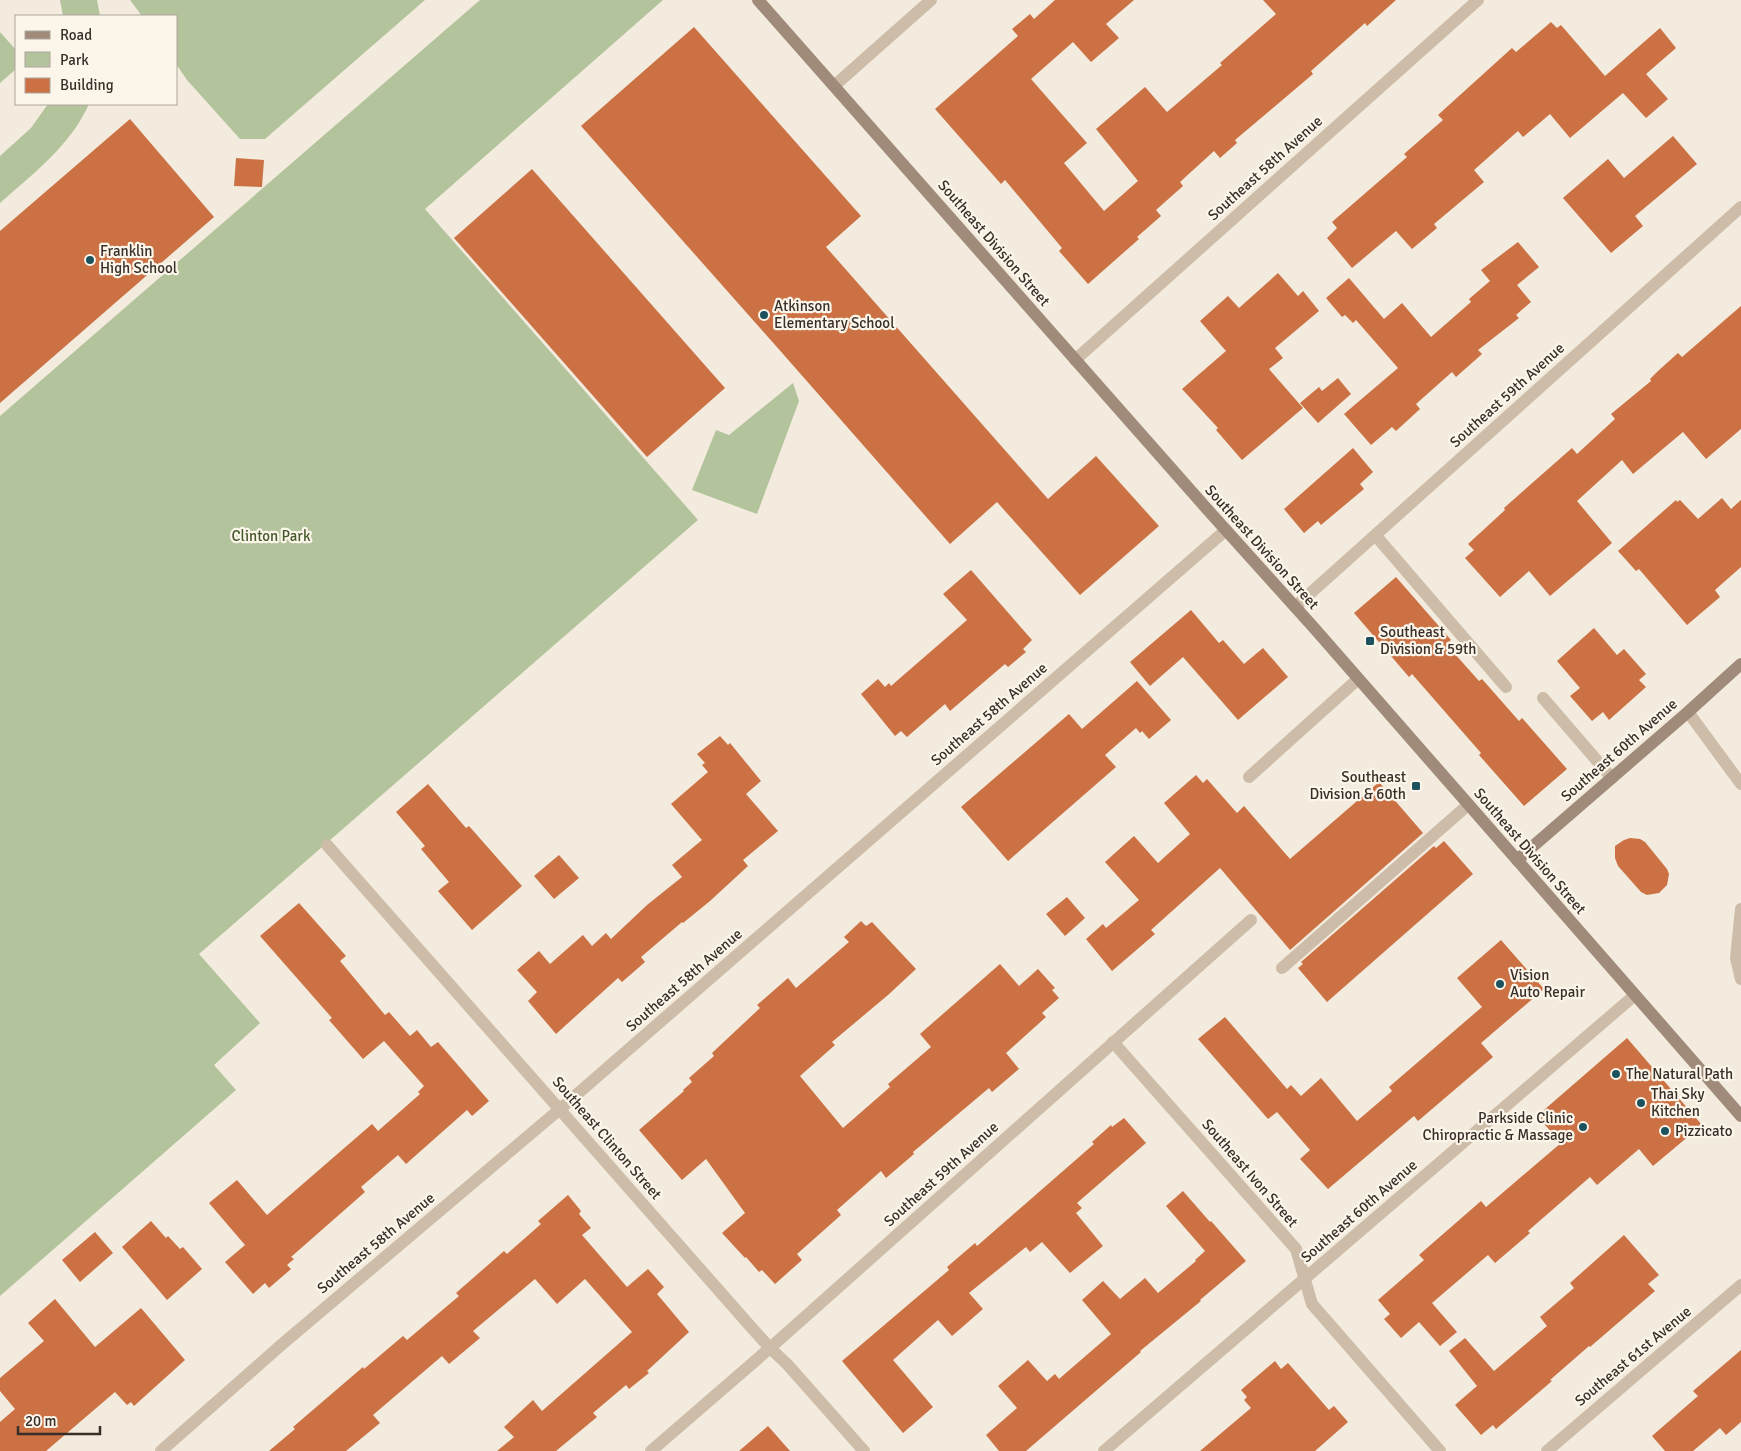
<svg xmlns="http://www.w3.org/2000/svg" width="1741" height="1451" font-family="Signika,sans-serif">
<rect width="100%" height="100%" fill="#f3ebdd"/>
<g fill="#b3c39c">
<polygon points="60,0 97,0 100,16 63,16"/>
<polygon points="130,0 425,0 265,139 240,139 187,80 176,64 176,16 142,16"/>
<polygon points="480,0 663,0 425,209 698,520 199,954 260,1023 214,1065 236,1090 0,1296 0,416"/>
<polygon points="0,32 16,50 16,69 0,83"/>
<path d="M48,104H89C70,146 34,173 0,203V156L31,128Z"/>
<polygon points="793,383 799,401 757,514 692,490 716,430 729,435"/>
</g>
<g fill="#cb7144">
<polygon points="1055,0 1134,0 1106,24 1119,38 1091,62 1073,42 1031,79 1087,143 1064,163 1104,211 1138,181 1096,129 1145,87 1167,112 1222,65 1220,63 1276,14 1263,0 1396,0 1367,26 1365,23 1311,71 1313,74 1235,140 1237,143 1220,158 1214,151 1180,182 1183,186 1156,210 1161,216 1137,237 1139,239 1088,284 1059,251 1062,248 1005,180 1001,184 935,109 1018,36 1012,29 1030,14 1034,19"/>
<polygon points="1551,22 1557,28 1561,25 1605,76 1660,28 1676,48 1646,74 1668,99 1646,118 1623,93 1570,138 1550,114 1523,137 1518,131 1474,170 1484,182 1434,224 1437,228 1412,249 1396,231 1352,268 1327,238 1337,228 1332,222 1407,157 1404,154 1443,120 1438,115 1512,48 1516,52"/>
<polygon points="694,27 861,216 826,247 1048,499 1096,456 1159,526 1080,595 997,502 950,544 776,346 581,126"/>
<polygon points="130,119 214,217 0,403 0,231"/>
<polygon points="1673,136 1697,164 1635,216 1643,226 1611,253 1563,198 1608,159 1624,178"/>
<polygon points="236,158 264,160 262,187 234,186"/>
<polygon points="532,169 725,388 647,457 454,238"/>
<polygon points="1518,242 1539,267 1517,285 1531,302 1516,315 1519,318 1478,350 1482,354 1456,377 1452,372 1416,404 1420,409 1396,431 1392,427 1371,445 1344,414 1398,368 1356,320 1353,323 1345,315 1342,317 1326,298 1349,278 1384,319 1402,303 1431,337 1471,302 1469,299 1490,281 1481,270"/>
<polygon points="1278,273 1298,296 1303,291 1319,311 1275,348 1283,358 1269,369 1303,408 1242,460 1216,430 1218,428 1182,389 1226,351 1200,321 1228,296 1239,308"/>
<polygon points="1741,306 1741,429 1706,459 1683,432 1633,474 1622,460 1577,501 1612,543 1550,596 1529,571 1500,597 1465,558 1474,550 1468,544 1505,510 1504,508 1572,448 1577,454 1615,419 1611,414 1651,381 1650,379 1658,371 1678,353 1682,357"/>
<polygon points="1338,378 1351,394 1318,423 1300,403 1319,387 1322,391"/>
<polygon points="1353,448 1373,472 1360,484 1364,489 1321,525 1318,521 1304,533 1284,509"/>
<polygon points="1722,498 1731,509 1741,500 1741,567 1715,590 1720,597 1687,625 1639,569 1636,571 1618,551 1676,500 1677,502 1680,500 1698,519"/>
<polygon points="971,570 1032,640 1023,649 1026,652 1008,667 1005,664 950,711 945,704 907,737 901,731 895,736 861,694 878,679 885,687 889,683 891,686 967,620 943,594"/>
<polygon points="1396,577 1451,640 1446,644 1479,681 1482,679 1519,721 1522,718 1567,769 1524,806 1479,755 1481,753 1412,674 1409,677 1354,613"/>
<polygon points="1191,610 1219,643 1223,640 1244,664 1263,648 1288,677 1238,720 1183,657 1150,686 1130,662"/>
<polygon points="1594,628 1617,655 1624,649 1646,674 1639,680 1646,687 1609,720 1603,712 1592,721 1570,696 1580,688 1557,661"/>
<polygon points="1137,681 1171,720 1149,739 1142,731 1140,733 1136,728 1105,755 1116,767 1008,861 961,807 1069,714 1082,729"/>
<polygon points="720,736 728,745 730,743 761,781 746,794 778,831 743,860 748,866 710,901 683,923 682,922 641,957 645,962 622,982 618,978 556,1034 528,1001 537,992 517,970 539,951 550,964 583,935 592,946 606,933 611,939 647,905 682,877 672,865 702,840 671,804 708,772 702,765 705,763 697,754"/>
<polygon points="1196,775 1203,783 1207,779 1237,813 1244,806 1290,859 1379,782 1423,833 1290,950 1220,868 1151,930 1155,934 1112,971 1086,939 1103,924 1106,928 1139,900 1105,862 1134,836 1158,863 1190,834 1164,803"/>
<polygon points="428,784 466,828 469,826 522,886 472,930 438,891 449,882 421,849 425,846 396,812"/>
<polygon points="1630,838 1640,839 1645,842 1667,869 1669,874 1667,885 1659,893 1647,895 1641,892 1618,866 1615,858 1615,846 1624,840"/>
<polygon points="1444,841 1473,874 1327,1002 1298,968 1303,964 1301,962 1434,846 1436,848"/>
<polygon points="559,855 579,878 554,899 534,876"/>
<polygon points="1067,897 1085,918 1065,936 1046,914"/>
<polygon points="299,903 346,956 340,961 385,1015 389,1012 410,1036 417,1030 431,1047 438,1042 489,1101 472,1116 467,1110 406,1164 398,1155 361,1187 365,1192 291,1257 294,1259 287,1265 291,1269 269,1288 265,1283 253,1294 225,1262 245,1245 209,1203 237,1180 267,1215 372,1124 378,1131 420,1094 418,1092 424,1086 384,1041 363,1059 329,1020 332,1018 260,936"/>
<polygon points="861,921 866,926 872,922 916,969 888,995 832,1042 835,1045 800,1076 843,1128 890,1087 888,1084 931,1047 920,1034 1000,964 1019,986 1038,969 1055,988 1052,990 1059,998 1042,1013 1046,1017 1006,1053 1019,1069 992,1092 989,1088 913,1152 914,1154 886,1178 881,1171 837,1210 841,1215 797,1254 802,1260 775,1284 762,1270 759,1272 746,1257 745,1258 722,1233 745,1213 706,1159 682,1180 639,1130 684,1091 683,1090 692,1082 689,1078 714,1056 712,1053 760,1008 757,1005 788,978 796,988 849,942 844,937"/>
<polygon points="1501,940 1544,989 1481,1043 1493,1057 1418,1121 1414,1116 1328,1189 1300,1159 1310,1150 1277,1112 1268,1119 1198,1039 1225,1017 1287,1089 1291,1085 1301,1096 1321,1078 1357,1121 1392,1091 1389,1087 1482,1007 1457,978"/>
<polygon points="1627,1038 1702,1125 1653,1166 1639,1149 1597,1185 1590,1177 1528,1231 1530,1233 1495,1263 1488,1255 1432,1303 1457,1332 1440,1346 1419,1322 1401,1338 1384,1319 1390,1314 1378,1300 1424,1260 1419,1255 1481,1201 1486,1207 1561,1143 1537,1116"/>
<polygon points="1124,1118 1146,1143 1077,1203 1082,1208 1076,1213 1103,1246 1070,1273 1042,1242 1030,1252 1026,1247 969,1293 983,1309 952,1336 938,1320 893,1360 933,1407 903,1433 842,1361 949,1270 947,1267 975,1243 977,1246 1094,1144 1092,1142 1111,1125 1112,1127"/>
<polygon points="1183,1191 1210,1222 1211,1221 1246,1261 1200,1300 1201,1301 1140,1351 1141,1352 1026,1451 999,1451 986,1435 1017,1408 998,1386 1028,1360 1047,1381 1055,1374 1059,1379 1111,1334 1082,1300 1103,1281 1120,1299 1145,1278 1158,1293 1196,1261 1195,1260 1205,1251 1166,1206"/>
<polygon points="568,1195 581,1211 579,1214 591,1228 582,1235 627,1287 648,1269 664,1287 657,1294 689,1332 647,1371 649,1373 629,1389 626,1385 593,1413 597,1417 556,1451 497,1451 514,1437 504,1427 533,1400 542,1411 632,1332 585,1279 557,1304 535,1279 473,1331 480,1338 449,1364 442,1356 373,1415 380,1423 346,1451 269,1451 295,1429 293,1427 363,1367 364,1369 403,1336 407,1340 459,1296 456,1293 504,1251 507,1254 541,1224 538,1221"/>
<polygon points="151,1221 166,1238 168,1236 180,1249 183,1247 202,1269 167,1300 122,1247"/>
<polygon points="95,1232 113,1253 80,1282 62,1260"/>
<polygon points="1624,1235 1659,1275 1648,1284 1655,1291 1590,1347 1589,1346 1550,1380 1552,1381 1496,1429 1493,1425 1481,1435 1455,1405 1477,1386 1449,1351 1465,1338 1494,1371 1547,1326 1540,1317 1574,1288 1570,1283"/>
<polygon points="55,1299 95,1347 141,1308 185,1360 134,1406 131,1402 127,1405 115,1392 46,1451 0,1451 0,1422 15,1409 0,1391 0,1378 44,1341 28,1323"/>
<polygon points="1741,1350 1741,1422 1726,1435 1720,1428 1693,1451 1665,1451 1652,1436 1698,1396 1693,1391"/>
<polygon points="1275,1361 1281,1369 1288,1363 1329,1410 1334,1406 1348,1422 1315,1451 1200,1451 1251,1408 1244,1400 1247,1397 1241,1390"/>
<polygon points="768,1426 790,1451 739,1451"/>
</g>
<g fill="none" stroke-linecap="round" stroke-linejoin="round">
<g stroke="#ccbca8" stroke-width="12">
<polyline points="1376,536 1506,687"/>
<polyline points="1543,698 1612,778"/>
<polyline points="1688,712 1741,784"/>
<polyline points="1249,777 1358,679"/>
<polyline points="1741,909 1736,958 1741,979"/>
<polyline points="1282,968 1468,805"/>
</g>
<g stroke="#ccbca8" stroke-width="12">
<polyline points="834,86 931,0"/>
<polyline points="1075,360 1478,0"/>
<polyline points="1295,607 1741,207"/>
<polyline points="327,845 751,1327 770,1348 787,1364 864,1451"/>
<polyline points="1113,1042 1296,1249 1312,1304 1440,1451"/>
<polyline points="161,1451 280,1346 560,1109 1226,530"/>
<polyline points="651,1451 770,1348 1251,920"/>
<polyline points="1104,1451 1635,995"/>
<polyline points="1547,1451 1741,1285"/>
</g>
<g stroke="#a08b7a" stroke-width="12">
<polyline points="758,0 1207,509 1315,629 1741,1116"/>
<polyline points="1517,860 1688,712 1741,664"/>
</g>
</g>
<g fill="#1c525d" stroke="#fbf5ea" stroke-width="2">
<circle cx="90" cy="260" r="5"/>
<circle cx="764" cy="315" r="5"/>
<rect x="1365" y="636" width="10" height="10" rx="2.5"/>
<rect x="1411" y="781" width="10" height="10" rx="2.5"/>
<circle cx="1500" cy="984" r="5"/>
<circle cx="1616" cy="1074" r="5"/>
<circle cx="1641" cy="1103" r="5"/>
<circle cx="1583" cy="1127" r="5"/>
<circle cx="1665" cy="1131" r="5"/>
</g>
<g text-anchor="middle" stroke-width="4.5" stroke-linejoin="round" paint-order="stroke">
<g font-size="15" fill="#392f29" stroke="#fbf5ea">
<text transform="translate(1265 168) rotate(-42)" y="5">Southeast 58th Avenue</text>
<text transform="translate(994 243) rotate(49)" y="5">Southeast Division Street</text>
<text transform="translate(1507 395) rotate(-42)" y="5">Southeast 59th Avenue</text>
<text transform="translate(1262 547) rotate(48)" y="5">Southeast Division Street</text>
<text transform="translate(989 714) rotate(-41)" y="5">Southeast 58th Avenue</text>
<text transform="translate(1619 750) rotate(-41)" y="5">Southeast 60th Avenue</text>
<text transform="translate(1530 851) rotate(49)" y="5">Southeast Division Street</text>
<text transform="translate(684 980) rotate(-41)" y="5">Southeast 58th Avenue</text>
<text transform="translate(607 1138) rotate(49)" y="5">Southeast Clinton Street</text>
<text transform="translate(1250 1173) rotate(49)" y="5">Southeast Ivon Street</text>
<text transform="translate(941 1174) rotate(-42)" y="5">Southeast 59th Avenue</text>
<text transform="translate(1359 1211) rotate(-41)" y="5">Southeast 60th Avenue</text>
<text transform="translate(376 1243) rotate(-40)" y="5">Southeast 58th Avenue</text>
<text transform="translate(1633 1356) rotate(-40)" y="5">Southeast 61st Avenue</text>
</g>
<g font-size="15" fill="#392f29" stroke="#fbf5ea" text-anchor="start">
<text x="100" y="256">Franklin<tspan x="100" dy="17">High School</tspan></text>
<text x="774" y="311">Atkinson<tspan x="774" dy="17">Elementary School</tspan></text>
<text x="1380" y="637">Southeast<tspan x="1380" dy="17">Division &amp; 59th</tspan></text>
<text x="1406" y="782" text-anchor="end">Southeast<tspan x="1406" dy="17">Division &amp; 60th</tspan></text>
<text x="1510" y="980">Vision<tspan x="1510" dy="17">Auto Repair</tspan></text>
<text x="1626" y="1079">The Natural Path</text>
<text x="1651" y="1099">Thai Sky<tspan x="1651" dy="17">Kitchen</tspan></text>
<text x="1573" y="1123" text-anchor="end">Parkside Clinic<tspan x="1573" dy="17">Chiropractic &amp; Massage</tspan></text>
<text x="1675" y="1136">Pizzicato</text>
</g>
<g font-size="15" fill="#44582b" stroke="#fbf5ea">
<text x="271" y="541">Clinton Park</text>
</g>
</g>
<rect x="15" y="15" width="162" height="90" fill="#fbf5ea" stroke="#ada69d"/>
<rect x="25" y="31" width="25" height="8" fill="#a08b7a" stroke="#ada69d"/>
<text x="60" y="40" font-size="15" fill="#392f29">Road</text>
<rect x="25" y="52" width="25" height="15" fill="#b3c39c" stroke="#ada69d"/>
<text x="60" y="65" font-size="15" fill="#392f29">Park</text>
<rect x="25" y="78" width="25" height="15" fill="#cb7144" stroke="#ada69d"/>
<text x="60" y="90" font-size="15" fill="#392f29">Building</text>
<path d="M18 1426v8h82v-8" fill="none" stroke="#392f29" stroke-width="2.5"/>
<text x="25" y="1426" font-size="15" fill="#392f29" stroke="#fbf5ea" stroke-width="4" paint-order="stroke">20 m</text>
</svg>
